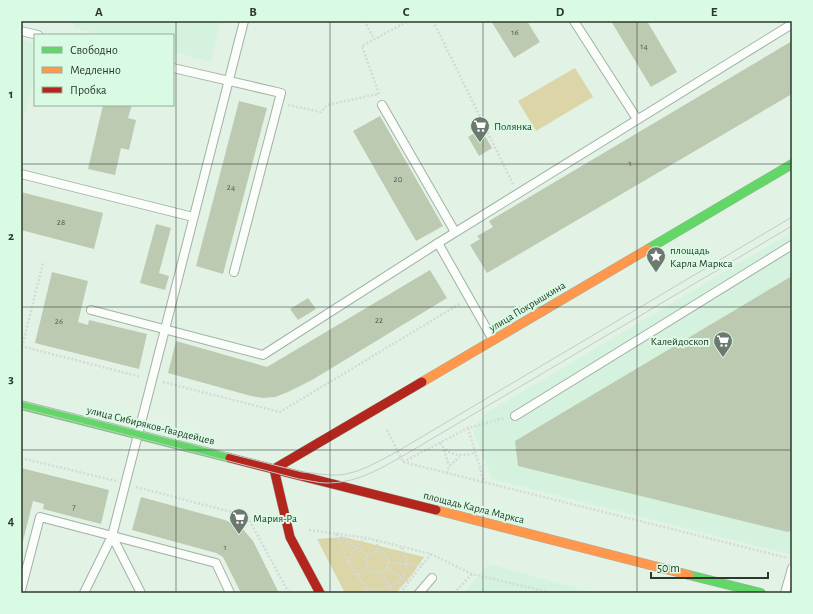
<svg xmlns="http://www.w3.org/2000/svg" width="813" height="614" font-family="'Alegreya Sans',sans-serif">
<rect width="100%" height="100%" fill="#e2f3e6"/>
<g fill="#d4f2dd">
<polygon points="75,21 221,21 211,62 173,52 173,35 103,35 74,28"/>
<polygon points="21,39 35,43 35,75 21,128"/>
<polygon points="792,232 792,555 492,479 473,431 485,414"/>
<polygon points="489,564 594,593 463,593"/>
</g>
<g fill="#dbd5a7">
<polygon points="575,68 593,97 536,131 518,101"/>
<polygon points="344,537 424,557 412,575 396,593 345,593 317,539"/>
</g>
<g fill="#bdcab2">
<polygon points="491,21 527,21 540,42 514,58"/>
<polygon points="611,21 647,21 677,72 651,87"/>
<polygon points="792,41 792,94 487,273 470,245 480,239 477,236 493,227 489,221"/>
<polygon points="239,101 267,108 223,274 196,266"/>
<polygon points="103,105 132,105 128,118 136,120 129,150 121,148 115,175 88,169"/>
<polygon points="380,116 443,226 416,241 353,131"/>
<polygon points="481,129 492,148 479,156 468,137"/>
<polygon points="21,192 103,213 94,249 21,230"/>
<polygon points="156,224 171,228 159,273 169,276 165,290 140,283"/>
<polygon points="430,270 447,298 312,380 288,392 275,397 263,398 251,396 168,373 176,341 267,367"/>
<polygon points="52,272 88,281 78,322 88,325 89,320 147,334 139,369 35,343"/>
<polygon points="792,276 792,530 788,532 518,466 515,441"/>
<polygon points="308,298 316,309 298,320 290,309"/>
<polygon points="21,468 109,490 101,524 43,509 44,504 33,501 23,541 21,541"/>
<polygon points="141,497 225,520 242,528 253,541 279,593 241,593 223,557 216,553 132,530"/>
</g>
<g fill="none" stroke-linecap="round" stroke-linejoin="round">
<defs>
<g id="lane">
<polyline points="574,21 637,119"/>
<polyline points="21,31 38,35"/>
<polyline points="173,68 281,93 234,272"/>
<polyline points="382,105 455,232"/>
<polyline points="21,174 193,217"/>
<polyline points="438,243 493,340"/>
<polyline points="91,310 263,355 438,243 792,24"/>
<polyline points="515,416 792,245"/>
<polyline points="112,536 141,593"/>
<polyline points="21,590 40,517 216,563 230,593"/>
<polyline points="84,593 112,536 244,21"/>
<polyline points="419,593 432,578"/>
<polyline points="785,593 792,568"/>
</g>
<g id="fast">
<polyline points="648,249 792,164"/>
<polyline points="21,405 230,458"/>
<polyline points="689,575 761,593"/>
</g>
<g id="slow">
<polyline points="422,382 648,249"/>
<polyline points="436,510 689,575"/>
</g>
<g id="jam">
<polyline points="230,458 436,510"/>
<polyline points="274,469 422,382"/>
<polyline points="274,469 290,537 320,593"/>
</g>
</defs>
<use href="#lane" stroke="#a2b0a6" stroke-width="10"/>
<use href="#fast" stroke="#a2b0a6" stroke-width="10"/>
<use href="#slow" stroke="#a2b0a6" stroke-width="10"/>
<use href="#jam" stroke="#a2b0a6" stroke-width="10"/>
<g stroke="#d4dad6" stroke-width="2.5" stroke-dasharray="2 2" stroke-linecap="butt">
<polyline points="364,21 374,38"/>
<polyline points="433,21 513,184"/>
<polyline points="379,94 362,46 408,21"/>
<polyline points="288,105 321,112 327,105 378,94"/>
<polyline points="21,346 141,377"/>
<polyline points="22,347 43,263"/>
<polyline points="163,382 280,412 461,303"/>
<polyline points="468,428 484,482"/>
<polyline points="387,430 403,462 788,558"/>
<path d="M440,443C449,457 460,456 476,453"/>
<polyline points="444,450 449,466"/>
<polyline points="21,458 116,481"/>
<polyline points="403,462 468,428 504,418"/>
<polyline points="447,473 449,466 460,457"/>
<polyline points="136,487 247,516 289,593"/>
<polyline points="309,530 367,538 431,554 472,574 552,593"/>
<polyline points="336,534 349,563 367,589 365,593"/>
<polyline points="337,534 368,556"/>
<polyline points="377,540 378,551"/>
<circle cx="377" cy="562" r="11"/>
<path d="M349,562C351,552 357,544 366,538"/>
<polyline points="388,562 422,566"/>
<polyline points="386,568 409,582"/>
<polyline points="381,572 393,593"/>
<polyline points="358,575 368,568"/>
<path d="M367,589C394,591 418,575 401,547"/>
<polyline points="400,593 431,554"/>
<polyline points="454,593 472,574"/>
</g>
<use href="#lane" stroke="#fbfdfb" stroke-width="8"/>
<use href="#fast" stroke="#63d668" stroke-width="9"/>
<use href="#slow" stroke="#ff974d" stroke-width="9"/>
<use href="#jam" stroke="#b3261e" stroke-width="9"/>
<g stroke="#c5c9c7" stroke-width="1">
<path d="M21,401L302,472C316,473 332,477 346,474C365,470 381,460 398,451L792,217"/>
<path d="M21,408L299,479C308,480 317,483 326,483C356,483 376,471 401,457L792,226"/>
</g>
</g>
<path fill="none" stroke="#2b382f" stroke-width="1" stroke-opacity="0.55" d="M176,21V593M330,21V593M483,21V593M637,21V593M21,164H792M21,307H792M21,450H792"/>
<defs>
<symbol id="supermarket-pin" viewBox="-11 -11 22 30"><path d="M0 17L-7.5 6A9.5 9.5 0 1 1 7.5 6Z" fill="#6b796f" stroke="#dafbe3"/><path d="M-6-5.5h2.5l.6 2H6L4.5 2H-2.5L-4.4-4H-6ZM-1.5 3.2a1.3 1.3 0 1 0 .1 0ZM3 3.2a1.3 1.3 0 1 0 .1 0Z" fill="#fff"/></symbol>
<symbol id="sight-pin" viewBox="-11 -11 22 30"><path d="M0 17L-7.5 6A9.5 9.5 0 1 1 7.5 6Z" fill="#6b796f" stroke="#dafbe3"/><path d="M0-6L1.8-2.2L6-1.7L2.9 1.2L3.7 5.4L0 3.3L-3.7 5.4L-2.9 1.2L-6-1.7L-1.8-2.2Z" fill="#fff"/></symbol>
</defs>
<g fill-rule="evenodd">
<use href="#supermarket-pin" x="469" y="115" width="22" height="30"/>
<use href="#sight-pin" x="645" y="245" width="22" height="30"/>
<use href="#supermarket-pin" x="712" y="330" width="22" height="30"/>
<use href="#supermarket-pin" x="228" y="507" width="22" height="30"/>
</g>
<g text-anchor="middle" stroke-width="4" stroke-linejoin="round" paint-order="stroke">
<g font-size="9" fill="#505c50">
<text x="515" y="35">16</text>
<text x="644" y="49">14</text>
<text x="630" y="166">1</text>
<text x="398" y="182">20</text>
<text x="231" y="190">24</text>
<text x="61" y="225">28</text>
<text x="379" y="323">22</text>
<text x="59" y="324">26</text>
<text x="74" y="510">7</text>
<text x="225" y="550">1</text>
</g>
<g font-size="11" fill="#2b382f" stroke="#dafbe3" text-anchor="start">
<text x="494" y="130">Полянка</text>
<text x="670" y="254">площадь<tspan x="670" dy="13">Карла Маркса</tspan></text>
<text x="709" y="345" text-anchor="end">Калейдоскоп</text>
<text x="253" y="522">Мария-Ра</text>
</g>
<g font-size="11" fill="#2b382f" stroke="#dafbe3">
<text transform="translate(527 306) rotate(-31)" y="4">улица Покрышкина</text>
<text transform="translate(151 425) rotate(14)" y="4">улица Сибиряков-Гвардейцев</text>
<text transform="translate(474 507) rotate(14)" y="4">площадь Карла Маркса</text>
</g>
</g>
<rect width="813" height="614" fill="none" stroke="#dafbe3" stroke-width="44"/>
<rect x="34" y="34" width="140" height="72" fill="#dafbe3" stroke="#94ad9b"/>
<rect x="42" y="47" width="20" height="6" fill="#63d668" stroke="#94ad9b"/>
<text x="70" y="54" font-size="12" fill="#2b382f">Свободно</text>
<rect x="42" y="67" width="20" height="6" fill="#ff974d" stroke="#94ad9b"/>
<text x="70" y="74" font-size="12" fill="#2b382f">Медленно</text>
<rect x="42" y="87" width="20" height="6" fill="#b3261e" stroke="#94ad9b"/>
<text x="70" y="94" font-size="12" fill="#2b382f">Пробка</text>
<path d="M651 572v6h117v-6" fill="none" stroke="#2b382f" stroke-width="2"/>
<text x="657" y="572" font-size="12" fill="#2b382f" stroke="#dafbe3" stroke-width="3" paint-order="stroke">50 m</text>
<rect x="22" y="22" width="769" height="570" fill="none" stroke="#2b382f" stroke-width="1.5"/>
<g font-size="13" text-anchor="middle" font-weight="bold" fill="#2b382f">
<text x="99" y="16">A</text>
<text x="253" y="16">B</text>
<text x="406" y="16">C</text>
<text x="560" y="16">D</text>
<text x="714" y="16">E</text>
<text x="11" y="98">1</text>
<text x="11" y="240">2</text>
<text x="11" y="383">3</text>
<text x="11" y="525">4</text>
</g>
</svg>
